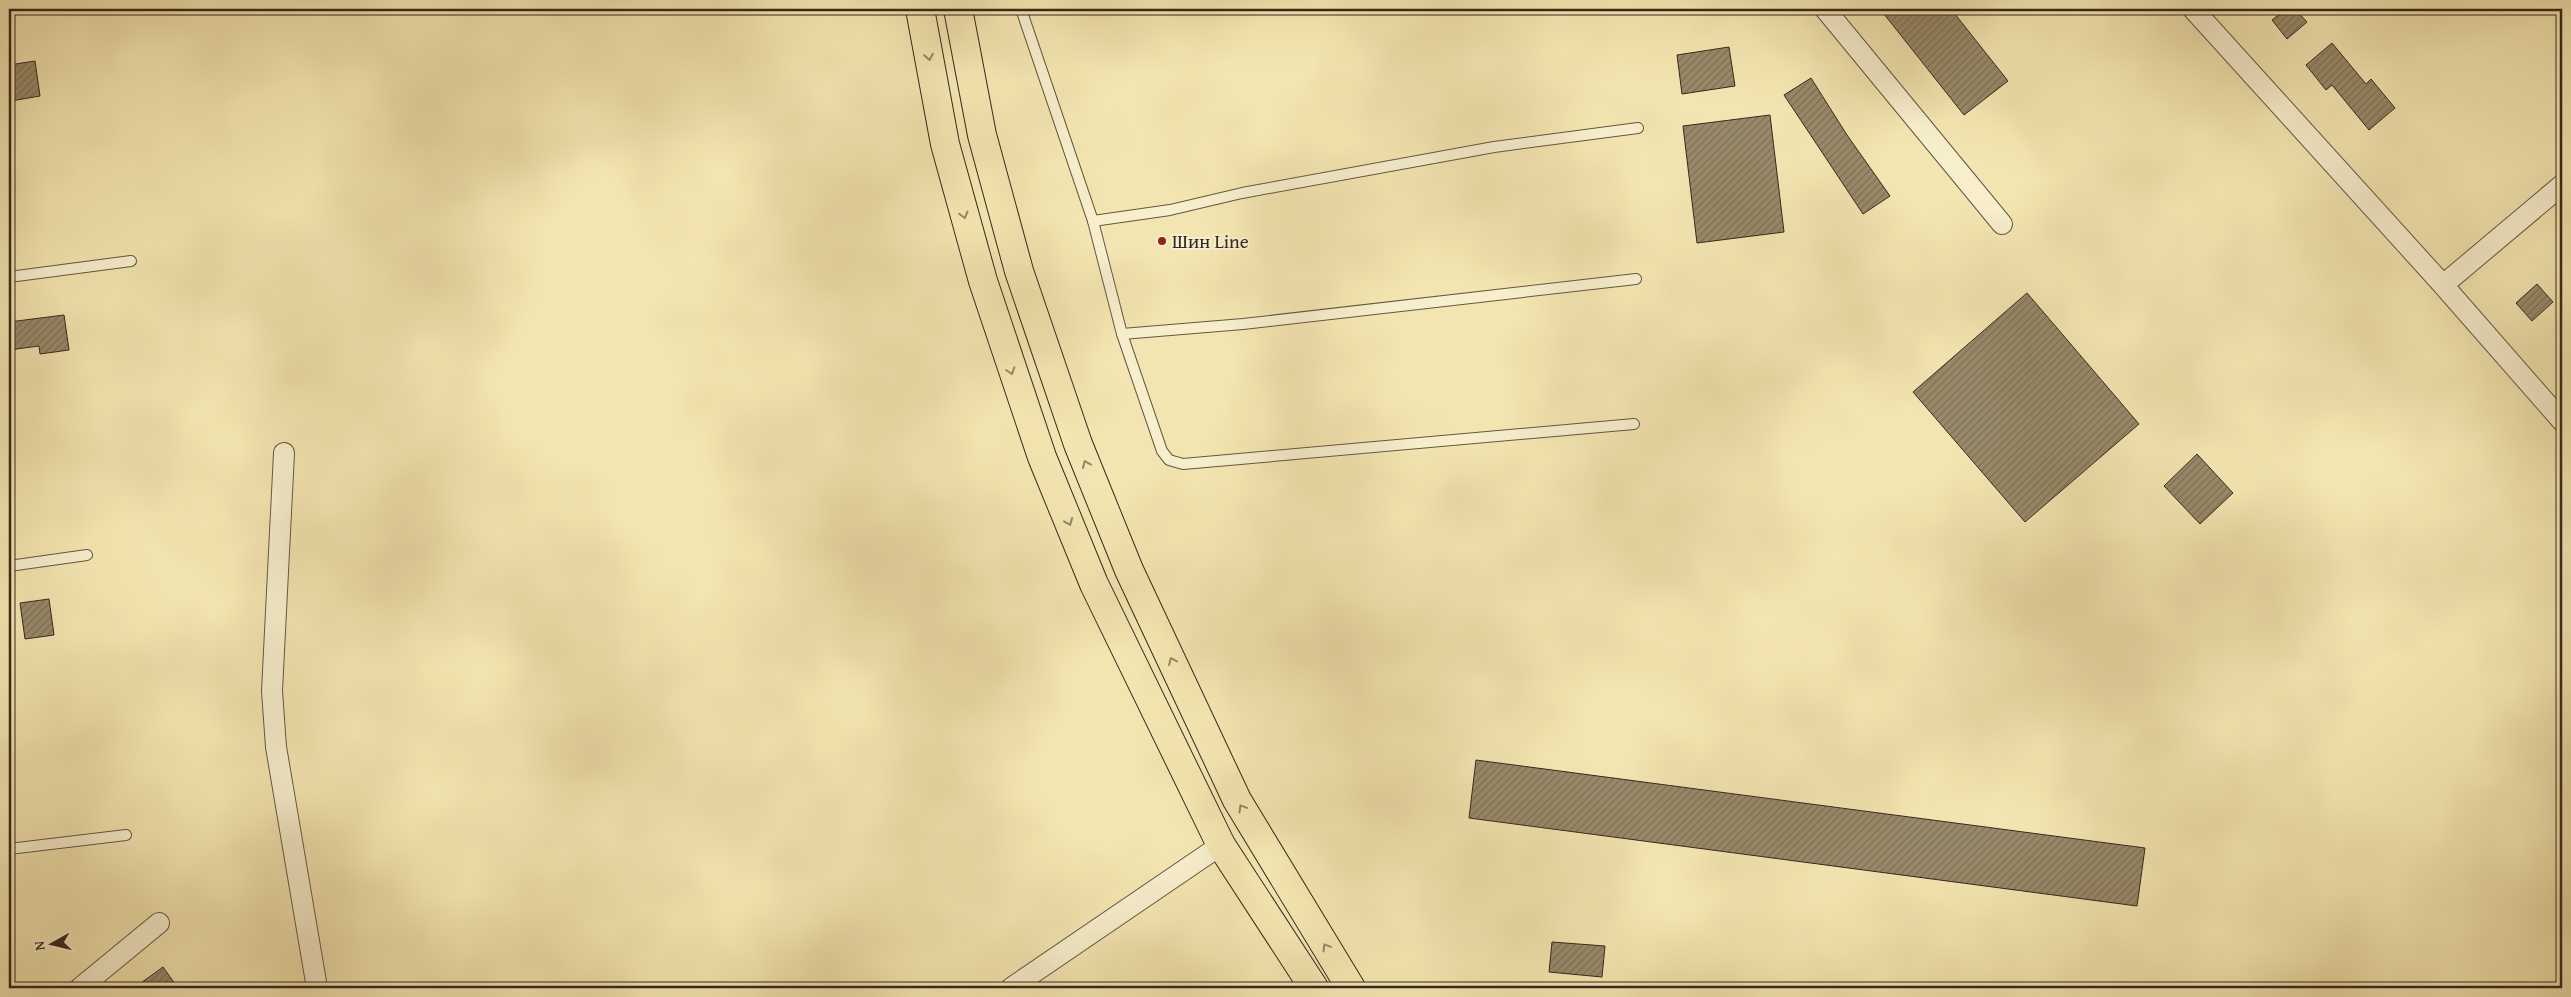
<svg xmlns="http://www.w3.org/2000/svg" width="2571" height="997" font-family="'Gentium Book Plus',serif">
<defs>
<pattern id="building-hatch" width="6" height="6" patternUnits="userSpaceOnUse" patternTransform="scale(1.25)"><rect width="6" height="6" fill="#988a6a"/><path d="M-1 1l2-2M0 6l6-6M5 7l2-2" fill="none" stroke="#7d7157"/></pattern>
</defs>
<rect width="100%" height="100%" fill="#f3e5b1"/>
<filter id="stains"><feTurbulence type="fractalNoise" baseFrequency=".004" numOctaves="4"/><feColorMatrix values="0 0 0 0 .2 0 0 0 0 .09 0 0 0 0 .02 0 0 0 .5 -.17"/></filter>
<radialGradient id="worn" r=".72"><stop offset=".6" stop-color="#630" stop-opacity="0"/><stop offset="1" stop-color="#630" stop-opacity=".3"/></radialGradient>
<g fill="url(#building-hatch)" stroke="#35281e">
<polygon points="1880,9 1951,9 2008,81 1964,115"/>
<polygon points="2286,9 2295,9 2307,22 2287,39 2272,20"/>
<polygon points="2332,43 2366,84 2371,79 2395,108 2369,130 2332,85 2326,90 2306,65"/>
<polygon points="1729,47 1735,86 1682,94 1677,55"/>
<polygon points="35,61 40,96 11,101 9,65"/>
<polygon points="1811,78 1847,135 1890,196 1863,214 1784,95"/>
<polygon points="1770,115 1784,232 1697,243 1683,126"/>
<polygon points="2537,284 2553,302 2532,321 2516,303"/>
<polygon points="2027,293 2139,424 2025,522 1913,392"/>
<polygon points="64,315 69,350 40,354 39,346 9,350 9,322"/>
<polygon points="2197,454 2233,493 2200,524 2164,486"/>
<polygon points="49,599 54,635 25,639 20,603"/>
<polygon points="1476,760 2145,848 2137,906 1469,818"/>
<polygon points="1552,942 1605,946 1602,977 1549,972"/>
<polygon points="163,967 178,988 134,988"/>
</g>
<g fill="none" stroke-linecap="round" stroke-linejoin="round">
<defs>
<g id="lane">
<polyline points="1021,9 1093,221 1122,334 1162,451 1169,460 1183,464 1634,424"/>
<polyline points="1093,221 1170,210 1242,193 1494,147 1638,128"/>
<polyline points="9,277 131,261"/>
<polyline points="1122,334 1243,324 1636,279"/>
<polyline points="9,566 87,555"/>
<polyline points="9,849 126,835"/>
</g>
<g id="street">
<polyline points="1825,9 2002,224"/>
<polyline points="2193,9 2443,285 2562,421"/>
<polyline points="2443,285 2562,185"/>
<polyline points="284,453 272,691 276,747 317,988"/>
<polyline points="80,988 159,923"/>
<polyline points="1011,988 1221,845"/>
</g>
<g id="highway">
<polyline points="920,9 945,144 983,281 1042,457 1094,584 1221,845 1314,988"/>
<polyline points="958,9 982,135 1019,271 1078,444 1129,570 1237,800 1351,988"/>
</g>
</defs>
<use href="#lane" stroke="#645743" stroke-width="12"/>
<use href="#street" stroke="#645743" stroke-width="22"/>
<use href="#highway" stroke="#35281e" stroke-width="30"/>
<use href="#lane" stroke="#f7eecc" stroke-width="10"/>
<use href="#street" stroke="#f7eecc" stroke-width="20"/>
<use href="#highway" stroke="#f3e5b1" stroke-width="28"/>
</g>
<defs><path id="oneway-chevron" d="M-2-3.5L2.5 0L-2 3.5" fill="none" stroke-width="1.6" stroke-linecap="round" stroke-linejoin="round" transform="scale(1.25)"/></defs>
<g stroke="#948668">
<use href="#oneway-chevron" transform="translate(929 57) rotate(80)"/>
<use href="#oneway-chevron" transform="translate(964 215) rotate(75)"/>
<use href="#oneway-chevron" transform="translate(1011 371) rotate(72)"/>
<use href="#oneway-chevron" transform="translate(1086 464) rotate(-113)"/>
<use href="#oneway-chevron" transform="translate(1069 522) rotate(68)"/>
<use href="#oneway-chevron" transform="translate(1172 661) rotate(-115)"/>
<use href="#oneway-chevron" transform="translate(1242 808) rotate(-121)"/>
<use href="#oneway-chevron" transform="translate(1326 947) rotate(-121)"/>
</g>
<circle fill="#8f2418" stroke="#f7eecc" stroke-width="2" cx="1162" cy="241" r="5"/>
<g text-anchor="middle" stroke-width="4" stroke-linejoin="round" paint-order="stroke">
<g font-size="19" fill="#35281e" stroke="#f7eecc" text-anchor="start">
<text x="1172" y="248">Шин Line</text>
</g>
</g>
<rect width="2571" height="997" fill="none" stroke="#f3e5b1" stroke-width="30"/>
<rect x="10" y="10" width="2551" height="977" fill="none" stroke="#35281e" stroke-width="2.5"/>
<rect x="15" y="15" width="2541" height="967" fill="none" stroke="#35281e"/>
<g transform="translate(52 944) rotate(262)" stroke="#f7eecc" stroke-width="4" paint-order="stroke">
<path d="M0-4L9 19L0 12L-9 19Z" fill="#35281e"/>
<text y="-8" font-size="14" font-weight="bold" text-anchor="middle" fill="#35281e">N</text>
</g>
<rect width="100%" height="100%" filter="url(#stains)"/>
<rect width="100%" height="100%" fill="url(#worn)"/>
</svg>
